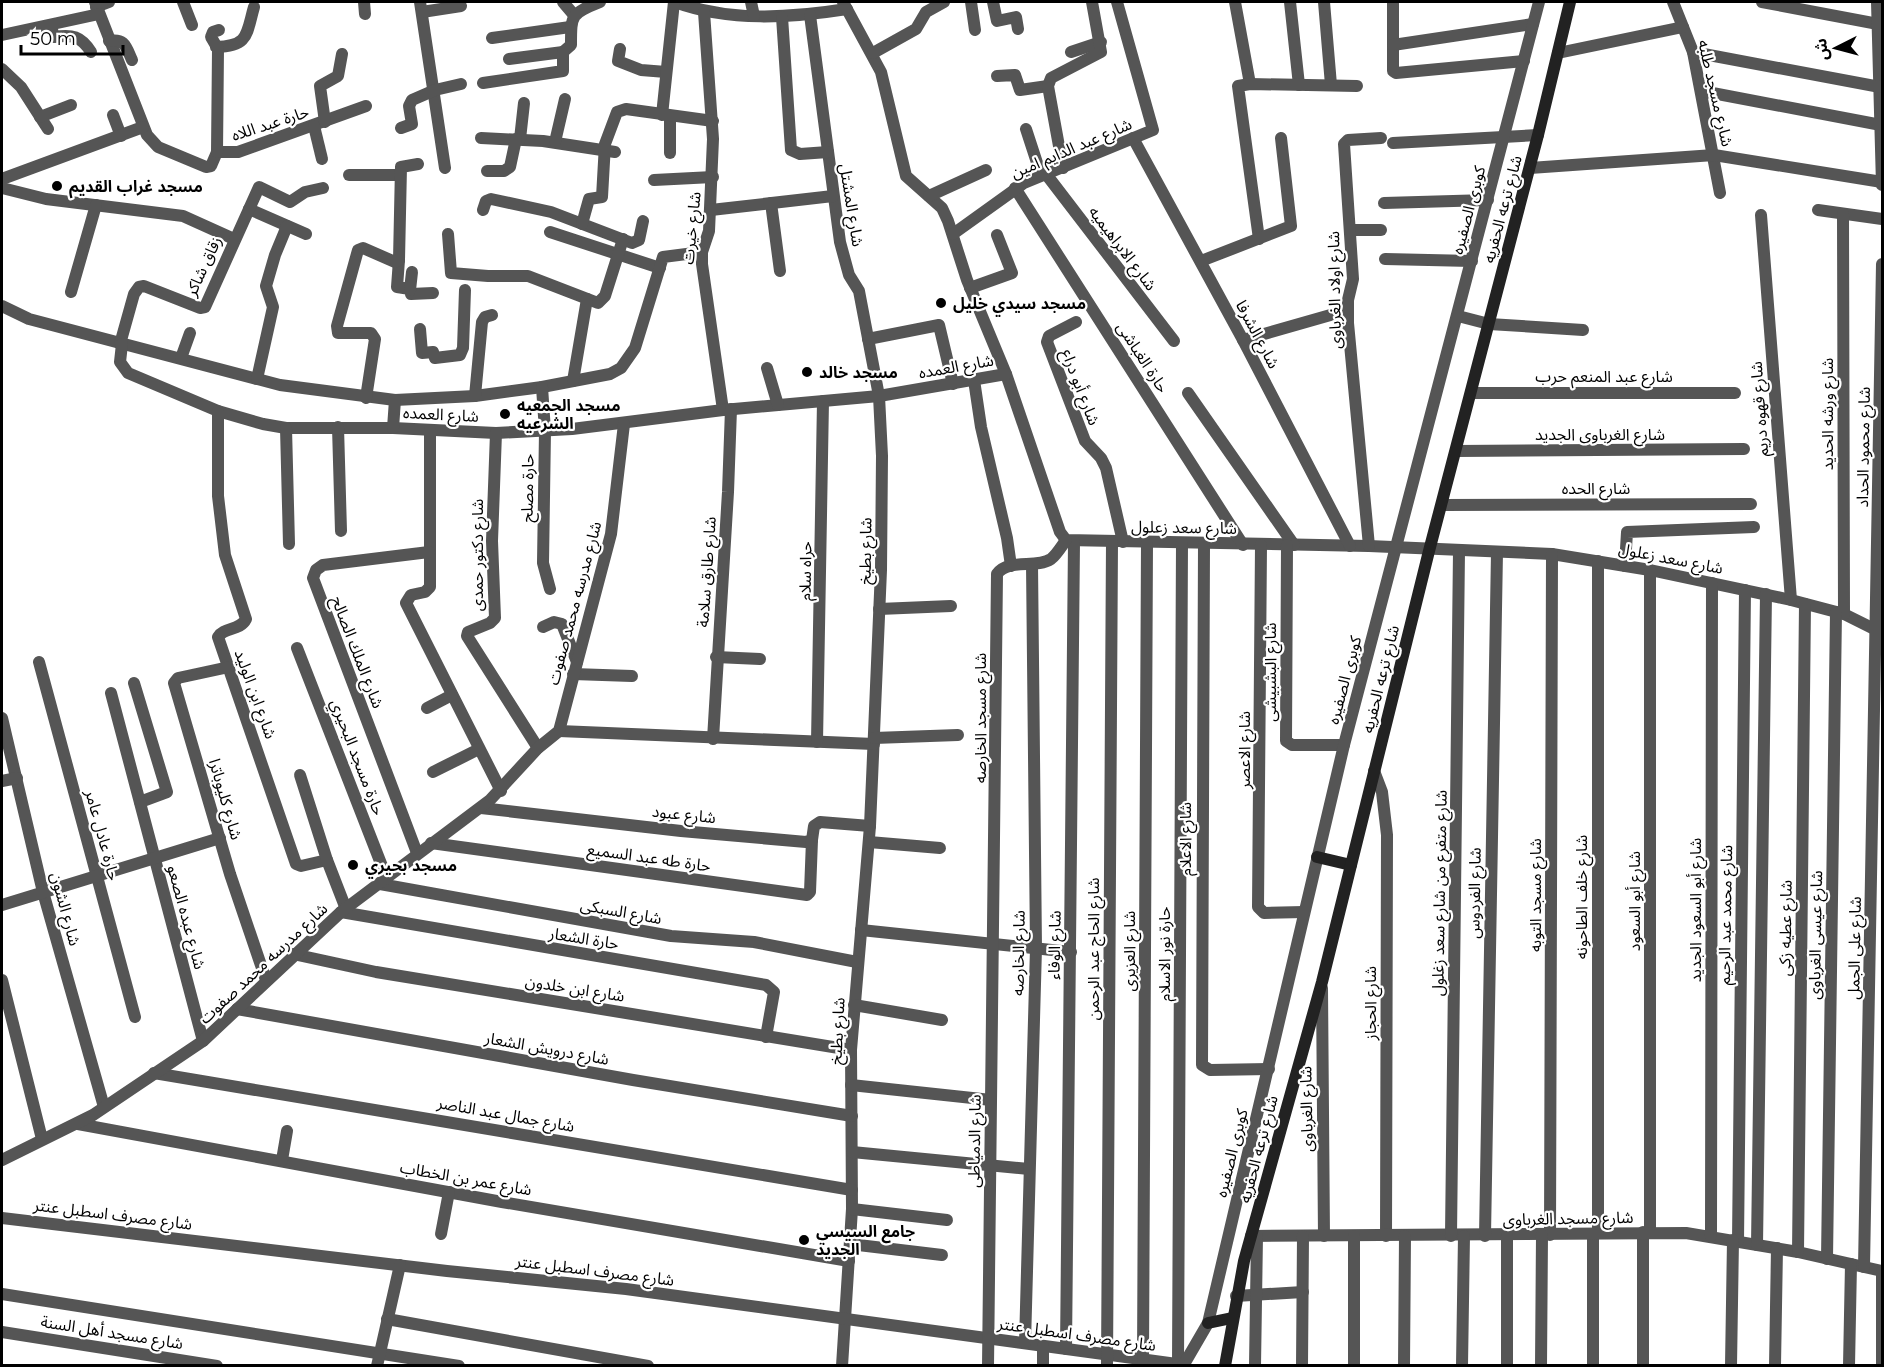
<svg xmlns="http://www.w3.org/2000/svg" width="1884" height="1367" font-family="Montserrat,'Noto Sans Arabic',sans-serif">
<rect width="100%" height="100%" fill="#fff"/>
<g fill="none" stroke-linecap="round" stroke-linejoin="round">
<g stroke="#555" stroke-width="12">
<polyline points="95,2 147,135 158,147 206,167 211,166 217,152 238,152 366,106"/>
<polyline points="183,2 192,25"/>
<polyline points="364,2 365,14"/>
<polyline points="420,2 445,168"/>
<polyline points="563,2 574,15"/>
<path d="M675,2C730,22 790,18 847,9"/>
<polyline points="751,2 754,16"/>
<polyline points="843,2 881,72 906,176 942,208 948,221 967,280 1006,374 1060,532 1066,540 1369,546 1552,554 1650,570 1791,600 1844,614 1882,633"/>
<polyline points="971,2 975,30"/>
<polyline points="993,2 997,21 1016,17 1018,29"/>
<polyline points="1235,2 1250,84"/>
<polyline points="1290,2 1299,85"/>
<polyline points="1324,2 1331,85"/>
<polyline points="1393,2 1393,71 1396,73 1524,61"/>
<polyline points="1673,2 1693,52 1720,193"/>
<polyline points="1762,2 1878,24"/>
<polyline points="1877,2 1882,185"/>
<polyline points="96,7 109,2"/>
<polyline points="422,12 461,6"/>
<polyline points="704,12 713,139 709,231 702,252 702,264 723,410"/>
<polyline points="810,15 840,242 849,275 859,291 879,396 882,456 881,570 870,826 851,1050 852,1209 842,1366"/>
<polyline points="782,17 791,150 800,154 828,152"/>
<path d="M51,26L54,37C72,34 81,36 91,52"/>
<polyline points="2,35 99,14"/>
<polyline points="492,38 570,27"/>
<path d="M109,41C125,38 126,47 132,60"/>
<polyline points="1393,45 1533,24"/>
<path d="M216,47C249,46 246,35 254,7"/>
<polyline points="620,49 618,61 641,70 666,72"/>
<polyline points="1071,52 1101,42"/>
<polyline points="1693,52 1880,87"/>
<polyline points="873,53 916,29 926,12 944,2"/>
<polyline points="1558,53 1683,27"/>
<polyline points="509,59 563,52"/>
<polyline points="2,69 21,87 48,129"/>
<polyline points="997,76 1015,75 1020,90 1048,86"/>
<path d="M483,83L563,71V52L571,45C571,14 571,14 600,2"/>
<polyline points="1702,91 1881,125"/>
<polyline points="113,115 121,136"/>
<polyline points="662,115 674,2"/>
<polyline points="670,116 670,153"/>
<polyline points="40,117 71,105"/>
<polyline points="325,122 320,86 338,76 342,54"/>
<polyline points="314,126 322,159"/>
<polyline points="401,128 412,124 409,106 412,100 435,90 461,84"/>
<polyline points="1026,129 1041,175"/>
<polyline points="481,138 543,141 615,152"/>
<polyline points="1133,138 1243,340 1350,546"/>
<polyline points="520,139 524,103"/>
<polyline points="555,142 565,99"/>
<polyline points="1393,143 1538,135"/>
<polyline points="217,152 218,49 211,37 213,32 219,30"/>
<polyline points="1063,168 1048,86 1051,78 1101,52 1092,2"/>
<polyline points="1530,168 1714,155 1882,182"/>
<polyline points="487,171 504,171 510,167 516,139"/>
<polyline points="1046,174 1174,341"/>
<polyline points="349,175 400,175"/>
<polyline points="2,179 143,127"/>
<polyline points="654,180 713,177"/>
<polyline points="2,188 46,199 183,216 234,239"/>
<polyline points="1015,188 1243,545"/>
<polyline points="929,196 986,170"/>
<polyline points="771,203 780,271"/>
<polyline points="1384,203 1488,200"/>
<polyline points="249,209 306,234"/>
<polyline points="483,210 486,201 491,199 551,212 632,243 639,240 643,221"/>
<polyline points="711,210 833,196"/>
<polyline points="1818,210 1882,219"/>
<polyline points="1843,214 1844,614"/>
<polyline points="1761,215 1791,600"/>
<polyline points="582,224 589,199 602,197 605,144 617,112 626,109 713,121"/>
<polyline points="1350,230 1381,230"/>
<polyline points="550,232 660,268"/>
<polyline points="448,234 451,273 488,276 528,276 598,303 605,296 623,239"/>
<polyline points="953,234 1024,183 1153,130 1117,2"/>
<polyline points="1259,239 1238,86 1250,84 1357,86"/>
<polyline points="1385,259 1472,261"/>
<polyline points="399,260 397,287 410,289 411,294 433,293"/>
<polyline points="1201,261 1291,226 1281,138"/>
<polyline points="970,288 1012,273 997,235"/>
<polyline points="410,290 412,272"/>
<polyline points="71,292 96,205"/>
<polyline points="2,306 29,319 280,385 395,400 475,396 542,387 610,374 621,368 635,348 663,257 702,252"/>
<polyline points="1458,316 1489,324 1583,330"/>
<polyline points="1076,322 1049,336 1047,342 1085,441 1101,458 1106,468 1123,542"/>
<polyline points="420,329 422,353 433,352 435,358 460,355 463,348 465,290"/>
<polyline points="868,339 939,325 953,384"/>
<polyline points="1243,340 1348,310"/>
<polyline points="120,344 134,294 139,287 144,286 200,308 205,307 259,187 290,202 305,192 323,188"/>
<polyline points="122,344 120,362 128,373 218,411 263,424 286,428 393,428 496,433 572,429 723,410 879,396 1006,374"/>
<polyline points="181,358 190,333"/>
<polyline points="767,368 778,405"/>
<polyline points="257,379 273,307 266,286 275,255 287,226"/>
<polyline points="974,380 981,427 1007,538 1011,566"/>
<polyline points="573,381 587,299"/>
<polyline points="542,387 545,431 543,563 550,589"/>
<polyline points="1188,393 1294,545"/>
<polyline points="1472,393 1735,393"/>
<polyline points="475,396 482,322 485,317 492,315"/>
<polyline points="366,398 375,339 371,333 338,333 337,326 358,250 363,248 395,262 399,260 401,167 418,164"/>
<path d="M218,411V496L225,555L246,619C240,631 224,627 218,637L296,864L301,866L327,860"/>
<polyline points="338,427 341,531"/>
<polyline points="286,428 289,544"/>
<polyline points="393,428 395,400"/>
<polyline points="430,430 430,587 425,592 411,595 406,603 501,791"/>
<polyline points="496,433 492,541 495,618 490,623 468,632 467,636 538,748"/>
<polyline points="1456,451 1744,449"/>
<polyline points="1442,505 1751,504"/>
<polyline points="1204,544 1202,1065 1210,1070 1269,1069"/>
<polyline points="1261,545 1258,907 1264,913 1304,912"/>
<polyline points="1287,545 1286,741 1292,745 1344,745"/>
<polyline points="1369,546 1348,323 1348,300 1353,279 1344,144 1348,140 1381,138"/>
<polyline points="1598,561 1598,1233"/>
<polyline points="1625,566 1627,532 1754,527"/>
<polyline points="879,609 951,606"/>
<polyline points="543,627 554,622 562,624 577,662"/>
<polyline points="297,648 387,879"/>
<polyline points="716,657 760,659"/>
<polyline points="39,662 135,1017"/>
<polyline points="229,667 178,678 174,683 230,874 266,980"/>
<polyline points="573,674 632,676"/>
<polyline points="134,683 167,792 140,802"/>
<polyline points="111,693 203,1041"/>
<polyline points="427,708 452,695"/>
<polyline points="2,718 43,892 104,1107"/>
<polyline points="559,731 874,744"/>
<polyline points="874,738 958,735"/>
<polyline points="713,739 728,492 731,409"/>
<polyline points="817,742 823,401"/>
<polyline points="1374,771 1382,792 1387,835 1386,1236"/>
<polyline points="433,772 479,749"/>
<polyline points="300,775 327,860 346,909"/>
<polyline points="2,781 17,778"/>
<polyline points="481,808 681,831 806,842 812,840 814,826 820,822 870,826"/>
<polyline points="869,842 940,848"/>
<polyline points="431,843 807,895 810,892 812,840"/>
<polyline points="417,853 313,578 316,570 323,565 429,552"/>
<polyline points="380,884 671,936 754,942 857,962"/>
<polyline points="2,905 220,838"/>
<polyline points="341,912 766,985 774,992 766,1037"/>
<polyline points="861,930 1071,952"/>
<polyline points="293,954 376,972 851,1050"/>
<polyline points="2,980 42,1139"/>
<polyline points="1322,988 1324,1236"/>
<polyline points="854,1005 942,1020"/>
<polyline points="237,1009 633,1080 852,1116"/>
<polyline points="154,1073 852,1190"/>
<polyline points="851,1085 991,1100"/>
<polyline points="78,1124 502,1202 849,1261"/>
<polyline points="852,1152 1029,1169"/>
<polyline points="2,1160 93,1115 203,1041 341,912 490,800 538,748 559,731 611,534 624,424"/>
<polyline points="282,1160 287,1131"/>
<polyline points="852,1209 947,1220"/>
<polyline points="2,1218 447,1271 626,1289 1184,1365"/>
<polyline points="1643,1232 1643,1366"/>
<polyline points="1650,1232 1650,570"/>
<polyline points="441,1234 449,1192"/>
<polyline points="1593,1234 1593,1366"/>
<polyline points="1550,1235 1552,554"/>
<polyline points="1251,1236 1686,1233 1798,1252 1882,1271"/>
<polyline points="1451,1236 1459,551"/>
<polyline points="1485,1236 1497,552"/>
<polyline points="1507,1236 1507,1366"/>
<polyline points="1711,1236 1712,583"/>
<polyline points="1738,1241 1745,590"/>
<polyline points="850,1244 942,1255"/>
<polyline points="1757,1245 1766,594"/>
<polyline points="1798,1252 1805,604"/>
<polyline points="1827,1259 1836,612"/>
<polyline points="1864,1267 1882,264"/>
<polyline points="2,1294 459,1366"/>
<polyline points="1236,1296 1303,1292"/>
<polyline points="387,1319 648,1366"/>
<polyline points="2,1332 217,1366"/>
<polyline points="1025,1343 1036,948 1032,564"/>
<polyline points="1066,1349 1074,542"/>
<polyline points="1143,1360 1147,543"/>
<polyline points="1178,1365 1182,543"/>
<polyline points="377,1366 400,1265"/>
<path d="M988,1366L997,574C1008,558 1036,569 1051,559C1057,554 1061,547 1066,540"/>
<polyline points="1043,1366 1043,1346"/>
<polyline points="1107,1366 1112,542"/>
<polyline points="1183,1366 1208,1323 1344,745 1539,2"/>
<polyline points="1255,1366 1257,1236"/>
<polyline points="1302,1366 1303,1236"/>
<polyline points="1354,1366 1354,1236"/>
<polyline points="1404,1366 1405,1236"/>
<polyline points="1462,1366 1464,1236"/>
<polyline points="1541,1366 1542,1235"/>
<polyline points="1731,1366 1733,1240"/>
<polyline points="1775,1366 1777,1248"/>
<polyline points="1849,1366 1851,1264"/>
<polyline points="1882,1366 1882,1271"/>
</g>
<g stroke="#222" stroke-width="12">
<polyline points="1317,857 1351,865"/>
<polyline points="1208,1323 1232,1318"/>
<polyline points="1225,1366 1244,1261 1322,982 1429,551 1538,135 1570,2"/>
</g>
</g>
<g fill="#000" stroke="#fff" stroke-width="2">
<circle cx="57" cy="186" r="6"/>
<circle cx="941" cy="303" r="6"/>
<circle cx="807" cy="372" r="6"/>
<circle cx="505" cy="414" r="6"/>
<circle cx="353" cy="865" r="6"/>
<circle cx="804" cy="1240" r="6"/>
</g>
<g text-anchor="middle" stroke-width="4.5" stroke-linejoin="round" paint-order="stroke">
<g font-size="16" fill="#000" stroke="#fff">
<text transform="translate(1716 93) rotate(77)" y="6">شارع مسجد طلبه</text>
<text transform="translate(270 123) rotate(-18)" y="6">حارة عبد اللاه</text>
<text transform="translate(1071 148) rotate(-23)" y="6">شارع عبد الدايم امين</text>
<text transform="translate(852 205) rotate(81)" y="6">شارع المشتل</text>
<text transform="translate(1502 209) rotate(-75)" y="6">شارع ترعه الحفريه</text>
<text transform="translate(1468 210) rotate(-75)" y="6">كوبرى الصفيره</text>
<text transform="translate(691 228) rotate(-84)" y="6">شارع خيرت</text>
<text transform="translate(1123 248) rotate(53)" y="6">شارع الابراهيميه</text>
<text transform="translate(203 266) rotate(-65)" y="6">زقاق شاكر</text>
<text transform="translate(1334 290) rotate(-91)" y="6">شارع اولاد الغرباوى</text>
<text transform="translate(1258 334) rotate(62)" y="6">شارع الشرفا</text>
<text transform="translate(1143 357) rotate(57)" y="6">حارة الغباشى</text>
<text transform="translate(956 366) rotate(-10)" y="6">شارع العمده</text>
<text x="1604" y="382">شارع عبد المنعم حرب</text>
<text transform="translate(1081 387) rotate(69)" y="6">شارع أبو دراع</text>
<text transform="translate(1759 409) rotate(-94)" y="6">شارع قهوه دريم</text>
<text transform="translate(441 414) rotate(3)" y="6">شارع العمده</text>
<text transform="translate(1827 414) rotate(-90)" y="6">شارع ورشه الحديد</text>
<text x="1600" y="440">شارع الغرباوى الجديد</text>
<text transform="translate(1863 447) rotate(-89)" y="6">شارع محمود الحداد</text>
<text transform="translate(527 488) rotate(-89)" y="6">حارة مصلح</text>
<text x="1596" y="494">شارع الحده</text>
<text transform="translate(1184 527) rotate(1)" y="6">شارع سعد زعلول</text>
<text transform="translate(865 551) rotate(-89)" y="6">شارع بطيخ</text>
<text transform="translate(477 555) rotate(-90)" y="6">شارع دكتور حمدى</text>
<text transform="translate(1671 558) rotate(11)" y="6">شارع سعد زعلول</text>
<text transform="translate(805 571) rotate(-89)" y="6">حراه سلام</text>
<text transform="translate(706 572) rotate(-86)" y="6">شارع طارق سلامة</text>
<text transform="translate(574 603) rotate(-75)" y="6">شارع مدرسه محمد صفوت</text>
<text transform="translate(358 652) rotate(69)" y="6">شارع الملك الصالح</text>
<text transform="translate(1270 672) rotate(-90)" y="6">شارع البشبيشى</text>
<text transform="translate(1380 679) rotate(-76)" y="6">شارع ترعه الحفريه</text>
<text transform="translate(1344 680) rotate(-75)" y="6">كوبرى الصفيره</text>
<text transform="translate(256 694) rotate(70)" y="6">شارع ابن الوليد</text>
<text transform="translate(980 718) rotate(-90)" y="6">شارع مسجد الخارصه</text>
<text transform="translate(1244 750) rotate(-90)" y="6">شارع الاعصر</text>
<text transform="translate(358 757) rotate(69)" y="6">حارة مسجد البحيري</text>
<text transform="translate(226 799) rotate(74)" y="6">شارع كليوباترا</text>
<text transform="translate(684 814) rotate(6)" y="6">شارع عبود</text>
<text transform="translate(103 835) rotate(75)" y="6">حارة عادل عامر</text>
<text transform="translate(1185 839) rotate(-90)" y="6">شارع الاعلام</text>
<text transform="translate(649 857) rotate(8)" y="6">حارة طه عبد السميع</text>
<text transform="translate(1439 893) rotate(-89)" y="6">شارع متفرع من شارع سعد زغلول</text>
<text transform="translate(1474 893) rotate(-89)" y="6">شارع الفردوس</text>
<text transform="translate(1535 895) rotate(-90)" y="6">شارع مسجد التوبه</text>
<text transform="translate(1581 897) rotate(-90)" y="6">شارع خلف الطاحونه</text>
<text transform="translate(1634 901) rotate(-90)" y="6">شارع أبو السعود</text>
<text transform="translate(66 909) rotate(75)" y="6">شارع الشون</text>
<text transform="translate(1695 910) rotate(-90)" y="6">شارع أبو السعود الجديد</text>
<text transform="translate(621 911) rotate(10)" y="6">شارع السبكى</text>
<text transform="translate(1725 915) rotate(-89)" y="6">شارع محمد عبد الرحيم</text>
<text transform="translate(187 917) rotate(75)" y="6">شارع عبده الصعو</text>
<text transform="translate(1785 928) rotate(-89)" y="6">شارع عطيه زكى</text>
<text transform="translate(1815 935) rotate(-89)" y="6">شارع عيسى الغرباوى</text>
<text transform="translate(584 938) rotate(9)" y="6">حارة الشعار</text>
<text transform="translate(1054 945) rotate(-89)" y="6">شارع الوفاء</text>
<text transform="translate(1854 948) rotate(-89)" y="6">شارع على الجمل</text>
<text transform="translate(1093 949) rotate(-90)" y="6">شارع الحاج عبد الرحمن</text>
<text transform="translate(1129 951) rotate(-90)" y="6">شارع العزيرى</text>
<text transform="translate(1018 953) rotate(-89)" y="6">شارع الخارصه</text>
<text transform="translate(1164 954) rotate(-90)" y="6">حارة نور الاسلام</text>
<text transform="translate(263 963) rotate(-43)" y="6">شارع مدرسه محمد صفوت</text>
<text transform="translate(575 988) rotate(9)" y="6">شارع ابن خلدون</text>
<text transform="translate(1370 1003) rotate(-90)" y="6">شارع الحجاز</text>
<text transform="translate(837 1031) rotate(-87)" y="6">شارع بطيخ</text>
<text transform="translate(547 1048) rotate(10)" y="6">شارع درويش الشعار</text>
<text transform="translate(1306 1109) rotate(-91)" y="6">شارع الغرباوى</text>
<text transform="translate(506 1114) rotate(10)" y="6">شارع جمال عبد الناصر</text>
<text transform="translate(974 1141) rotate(-89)" y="6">شارع الدمياطى</text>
<text transform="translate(1258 1149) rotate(-75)" y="6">شارع ترعه الحفريه</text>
<text transform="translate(1231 1153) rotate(-76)" y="6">كوبرى الصفيره</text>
<text transform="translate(466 1178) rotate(10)" y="6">شارع عمر بن الخطاب</text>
<text transform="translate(113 1214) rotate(7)" y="6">شارع مصرف اسطبل عنتر</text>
<text transform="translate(1568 1218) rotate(-1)" y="6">شارع مسجد الغرباوى</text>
<text transform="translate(595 1270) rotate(7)" y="6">شارع مصرف اسطبل عنتر</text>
<text transform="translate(112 1332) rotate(9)" y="6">شارع مسجد أهل السنة</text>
<text transform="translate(1077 1334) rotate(8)" y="6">شارع مصرف اسطبل عنتر</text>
</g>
<g font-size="16" font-weight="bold" fill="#000" stroke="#fff" text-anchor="start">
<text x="69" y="192">مسجد غراب القديم</text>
<text x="953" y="309">مسجد سيدي خليل</text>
<text x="819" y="378">مسجد خالد</text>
<text x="517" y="411">مسجد الجمعيه<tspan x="517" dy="18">الشرعيه</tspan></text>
<text x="365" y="871">مسجد بحيري</text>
<text x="816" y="1237">جامع السيسي<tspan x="816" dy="18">الجديد</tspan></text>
</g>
</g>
<rect width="1884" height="1367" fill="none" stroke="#000000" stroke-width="6"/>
<g transform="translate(1836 48) rotate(264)" stroke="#ffffff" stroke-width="4.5" paint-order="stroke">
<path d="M0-4.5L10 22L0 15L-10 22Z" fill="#000000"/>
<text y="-9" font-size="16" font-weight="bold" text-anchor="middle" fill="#000000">ش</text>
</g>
<path d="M21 45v9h102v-9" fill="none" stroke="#000000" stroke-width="3"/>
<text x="30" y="45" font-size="18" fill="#000000" stroke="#ffffff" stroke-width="4.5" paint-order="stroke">50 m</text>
</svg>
